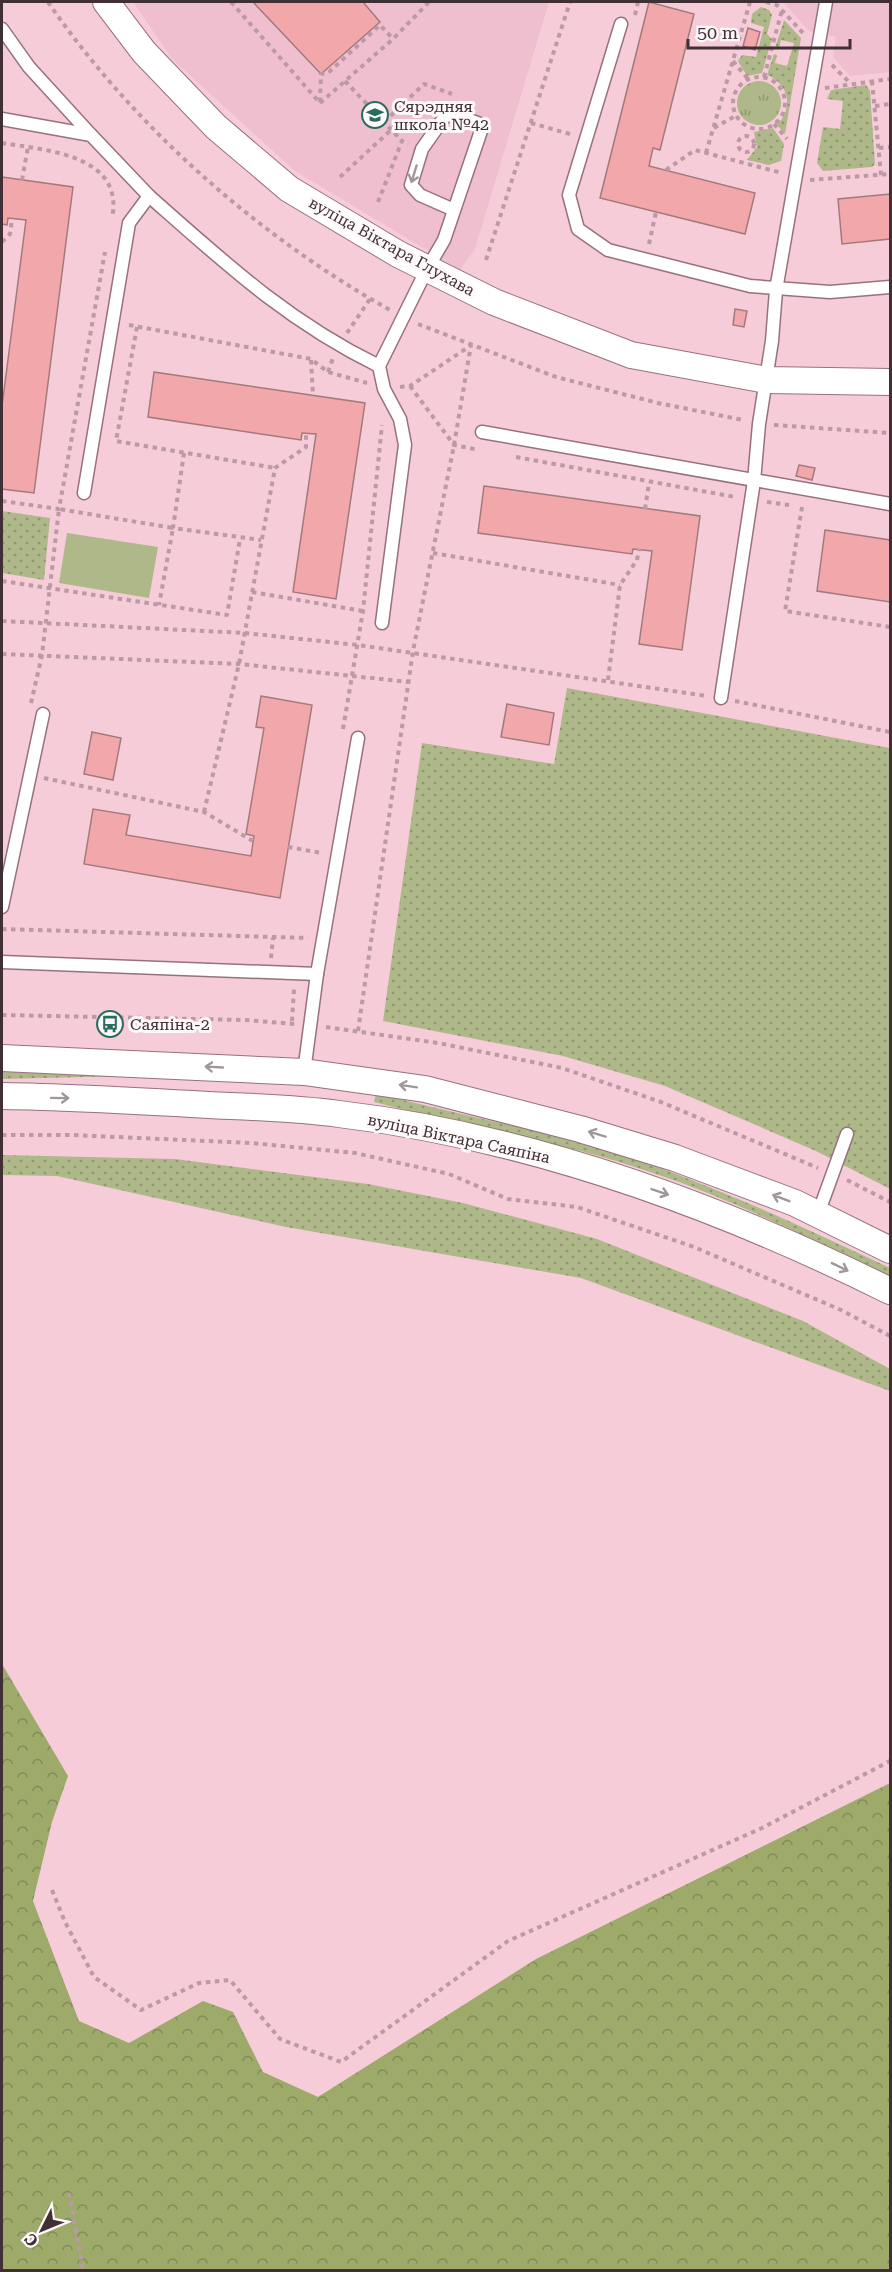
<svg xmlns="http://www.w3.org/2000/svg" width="892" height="2272" font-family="'Roboto Serif',serif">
<defs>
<pattern id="grass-dots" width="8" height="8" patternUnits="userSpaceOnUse" patternTransform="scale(1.5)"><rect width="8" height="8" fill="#aeb889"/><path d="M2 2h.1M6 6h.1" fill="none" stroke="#8f9671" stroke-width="1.8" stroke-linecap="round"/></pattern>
<pattern id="forest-crowns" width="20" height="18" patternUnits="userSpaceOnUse" patternTransform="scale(1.5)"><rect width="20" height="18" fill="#9daa6a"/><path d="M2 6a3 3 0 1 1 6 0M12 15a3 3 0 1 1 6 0" fill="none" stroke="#818b58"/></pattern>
<pattern id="park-tufts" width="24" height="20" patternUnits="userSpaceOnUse" patternTransform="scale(1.5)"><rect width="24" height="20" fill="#aeb889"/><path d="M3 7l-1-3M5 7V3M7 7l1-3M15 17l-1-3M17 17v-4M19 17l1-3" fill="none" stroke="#8f9671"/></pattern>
</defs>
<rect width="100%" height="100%" fill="#f6ccd9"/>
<g fill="#f0bfcf">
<polygon points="133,2 549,2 475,249 460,270 295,171 172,59"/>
<polygon points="783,2 890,2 890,72 850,76 833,57 836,37 809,31"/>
</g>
<g fill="url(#grass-dots)">
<polygon points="761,7 769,10 772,15 767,34 772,39 762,73 747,76 738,61 742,55 756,57 764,27 751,23 752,14"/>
<path d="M784,20L801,38L785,134L777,125C794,108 789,84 767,75L774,54L777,55L775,63L787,66L794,43L781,40L779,49L775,48Z"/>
<polygon points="866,85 870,91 875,164 872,167 823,171 817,163 823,127 840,129 843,101 827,99 831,90"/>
<polygon points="773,128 784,144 781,161 769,165 747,160 757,147 754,132"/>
<polygon points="2,511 50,518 44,580 2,573"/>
<polygon points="567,688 890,748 890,1189 816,1151 665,1086 563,1056 383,1021 422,743 554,764"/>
<polygon points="2,1072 126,1073 126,1076 2,1079"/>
<path d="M376,1093C469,1118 566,1134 657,1167C737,1196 814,1232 890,1268V1277C813,1240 734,1200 653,1173C561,1141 467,1127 374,1102Z"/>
<polygon points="2,1155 175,1159 368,1184 463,1203 597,1239 803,1321 890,1369 890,1391 581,1278 286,1227 57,1176 2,1175"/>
</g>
<polygon fill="url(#forest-crowns)" points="2,1664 68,1776 52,1822 33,1901 79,2021 129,2043 203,2001 233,2012 263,2072 318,2097 536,1959 890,1783 890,2270 2,2270"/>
<circle fill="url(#park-tufts)" cx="759" cy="103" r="22"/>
<polygon fill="#aeb889" points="67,533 158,547 149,598 59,583"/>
<g fill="#f2a8aa" stroke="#a37a7b" stroke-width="1.5">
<polygon points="253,2 363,2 380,22 321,74"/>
<polygon points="649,2 694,14 660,150 653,148 649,166 755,193 745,234 600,198"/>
<polygon points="748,28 760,32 755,50 743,46"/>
<polygon points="2,177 73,187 34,493 2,489 2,406 26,220 8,218 7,225 2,224"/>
<polygon points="890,194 890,239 842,244 838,199"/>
<polygon points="735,309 747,311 744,327 733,325"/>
<polygon points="154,372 365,403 336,599 293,592 316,434 302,433 301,440 148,417"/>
<polygon points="799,465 815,468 812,480 796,476"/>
<polygon points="484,486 700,516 682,650 639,644 652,551 633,549 632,554 478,533"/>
<polygon points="825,530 890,540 890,602 817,591"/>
<polygon points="261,696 312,705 280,898 84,864 93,809 130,815 126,835 251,856 254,836 246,834 264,728 256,727"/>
<polygon points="507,704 554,713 549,745 501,737"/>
<polygon points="92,732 121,738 113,780 84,774"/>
</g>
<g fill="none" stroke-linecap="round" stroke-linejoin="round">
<defs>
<g id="lane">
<polyline points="621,24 569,195 578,229 608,250 750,286 830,292 890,287"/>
<polyline points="2,29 29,67 91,135"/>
<polyline points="2,119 91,135 149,196"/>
<polyline points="482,432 890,504"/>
<path d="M84,493L129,223L149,196C225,263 287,321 379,366"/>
<polyline points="382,623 405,445 400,419 384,389 379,366 427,269 444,240 483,125 448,112 422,149 411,185 420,195 454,210"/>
<polyline points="721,698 754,481 759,424 772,341 776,290 826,2"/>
<polyline points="2,907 43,714"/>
<polyline points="2,962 317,974 358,738"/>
<polyline points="304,1072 317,974"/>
<polyline points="818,1214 847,1134"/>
</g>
<g id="street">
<polyline points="106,2 144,52 216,127 289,189 398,254 494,302 631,355 767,380 890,382"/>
<polyline points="2,1058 304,1072 425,1089 580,1129 675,1158 795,1203 890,1250"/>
<path d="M2,1096C71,1097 140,1101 209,1105C253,1107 296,1108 339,1114C532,1137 717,1205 890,1291"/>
</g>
</defs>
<use href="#lane" stroke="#97717d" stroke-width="15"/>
<use href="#street" stroke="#97717d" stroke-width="28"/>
<g stroke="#bc9aa5" stroke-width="4" stroke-dasharray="4.5 4.5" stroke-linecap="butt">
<path d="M48,2C133,126 258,236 390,310"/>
<polyline points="231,2 320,103"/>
<polyline points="766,2 777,5 803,33"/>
<polyline points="635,15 638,2"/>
<polyline points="733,61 748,79"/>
<polyline points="832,65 850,83"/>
<polyline points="764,77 782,10"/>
<circle cx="759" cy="103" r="26"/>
<polyline points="345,81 402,141"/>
<polyline points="872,81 881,175"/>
<polyline points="825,88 890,79"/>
<polyline points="320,102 321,74 328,73 380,25 393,39"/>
<polyline points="320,103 393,39 429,2"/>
<polyline points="875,106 890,104"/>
<polyline points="384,122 424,84 452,94"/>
<polyline points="531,123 570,134"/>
<polyline points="774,124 787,139"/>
<polyline points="714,128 737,115"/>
<circle cx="746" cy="144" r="8"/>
<path d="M2,143C46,150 125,155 112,218"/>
<polyline points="879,148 890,147"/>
<polyline points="706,153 750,2"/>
<polyline points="666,170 695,150 782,173"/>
<polyline points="340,177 391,130"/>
<polyline points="22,180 28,147"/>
<polyline points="810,180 890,174"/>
<polyline points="378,202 402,141 408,144"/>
<polyline points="2,242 10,234 12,219"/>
<polyline points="649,244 656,212"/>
<polyline points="486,260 570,2"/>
<polyline points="418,324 556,377 658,403 743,420"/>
<polyline points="129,325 311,359 328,372 367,383"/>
<polyline points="137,327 116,441 275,468"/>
<polyline points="347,333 370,299"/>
<polyline points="311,360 313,395"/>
<polyline points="328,372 333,358"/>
<polyline points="410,386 454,445 479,450"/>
<polyline points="400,387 410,386 470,346"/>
<polyline points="774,425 890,433"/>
<polyline points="184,453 173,528 261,540"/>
<polyline points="516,457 735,497"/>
<polyline points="2,501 59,509 105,252"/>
<polyline points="767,502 789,505"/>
<polyline points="802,507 785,611 890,627"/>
<polyline points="645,509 649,483"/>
<polyline points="433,553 620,585"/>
<polyline points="2,581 227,615 240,539"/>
<polyline points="252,592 363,611"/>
<polyline points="2,621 245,633 358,645 707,696"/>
<polyline points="2,654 239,664 409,682"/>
<polyline points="608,680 620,585 637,560 639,549"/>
<polyline points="735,701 890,732"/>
<polyline points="31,703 42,655 59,509 173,528 159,605"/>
<polyline points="343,729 363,611 382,425"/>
<polyline points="44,778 204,812 253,841"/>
<polyline points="204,812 239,664 275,468 306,447 306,433"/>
<polyline points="288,847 322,853"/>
<polyline points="2,929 308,938"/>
<polyline points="271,958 273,938"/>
<polyline points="2,1015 245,1020 295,1024"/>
<polyline points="292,1021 294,989"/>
<polyline points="326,1027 438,1043 562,1068 661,1102 818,1168"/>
<polyline points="358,1031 413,651 454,445 471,345"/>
<polyline points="2,1135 72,1135 251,1143 355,1153 449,1174 508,1199 577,1207 694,1247 841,1310 890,1336"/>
<polyline points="847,1180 890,1202"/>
<polyline points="52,1890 65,1922 94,1977 141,2010 199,1983 230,1980 280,2039 341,2062 508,1941 762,1828 890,1761"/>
<polyline points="69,2193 83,2270"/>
</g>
<use href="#lane" stroke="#fff" stroke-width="12"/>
<use href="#street" stroke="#fff" stroke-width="26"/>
</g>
<defs><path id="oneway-shaft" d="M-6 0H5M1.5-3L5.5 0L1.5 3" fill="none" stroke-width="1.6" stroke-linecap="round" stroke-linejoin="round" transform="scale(1.5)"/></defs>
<g stroke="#a0979a">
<use href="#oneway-shaft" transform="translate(414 174) rotate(107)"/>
<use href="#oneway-shaft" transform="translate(214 1067) rotate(-177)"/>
<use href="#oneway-shaft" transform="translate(408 1086) rotate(-171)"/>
<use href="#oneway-shaft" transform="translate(60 1098) rotate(1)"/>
<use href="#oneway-shaft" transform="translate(597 1134) rotate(-163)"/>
<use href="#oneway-shaft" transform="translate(660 1192) rotate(19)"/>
<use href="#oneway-shaft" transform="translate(781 1198) rotate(-159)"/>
<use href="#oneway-shaft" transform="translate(840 1267) rotate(26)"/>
</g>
<defs>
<symbol id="school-ring" viewBox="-11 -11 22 22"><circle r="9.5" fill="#fdf8fa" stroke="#286c5f" stroke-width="1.5"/><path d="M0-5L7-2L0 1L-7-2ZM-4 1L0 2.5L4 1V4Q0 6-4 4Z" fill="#286c5f"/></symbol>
<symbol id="bus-ring" viewBox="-11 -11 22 22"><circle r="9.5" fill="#fdf8fa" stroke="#286c5f" stroke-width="1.5"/><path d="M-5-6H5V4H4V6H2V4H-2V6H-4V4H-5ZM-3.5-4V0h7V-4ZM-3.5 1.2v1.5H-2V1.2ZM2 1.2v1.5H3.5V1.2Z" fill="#286c5f"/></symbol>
</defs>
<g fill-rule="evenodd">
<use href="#school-ring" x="360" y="100" width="30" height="30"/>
<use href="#bus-ring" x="95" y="1009" width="30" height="30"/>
</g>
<g text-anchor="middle" stroke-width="6" stroke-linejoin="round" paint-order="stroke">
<g font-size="16" fill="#402f35" stroke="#fdf8fa" text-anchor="start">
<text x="394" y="112">Сярэдняя<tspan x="394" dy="18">школа №42</tspan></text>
<text x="130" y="1030">Саяпіна-2</text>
</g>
<g font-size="16" fill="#402f35" stroke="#fdf8fa">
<text transform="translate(392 246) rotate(29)" y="6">вуліца Віктара Глухава</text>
<text transform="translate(459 1138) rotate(12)" y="6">вуліца Віктара Саяпіна</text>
</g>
</g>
<rect width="892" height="2272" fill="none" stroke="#402f35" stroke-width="6"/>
<g transform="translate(42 2230) rotate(227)" stroke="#fdf8fa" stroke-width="4.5" paint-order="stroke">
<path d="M0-4.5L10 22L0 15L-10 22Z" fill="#402f35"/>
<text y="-9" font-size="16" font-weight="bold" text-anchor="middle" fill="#402f35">С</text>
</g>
<path d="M688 39v9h162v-9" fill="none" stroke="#402f35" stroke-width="3"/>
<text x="697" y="39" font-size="18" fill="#402f35" stroke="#fdf8fa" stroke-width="4.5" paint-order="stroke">50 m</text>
</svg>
